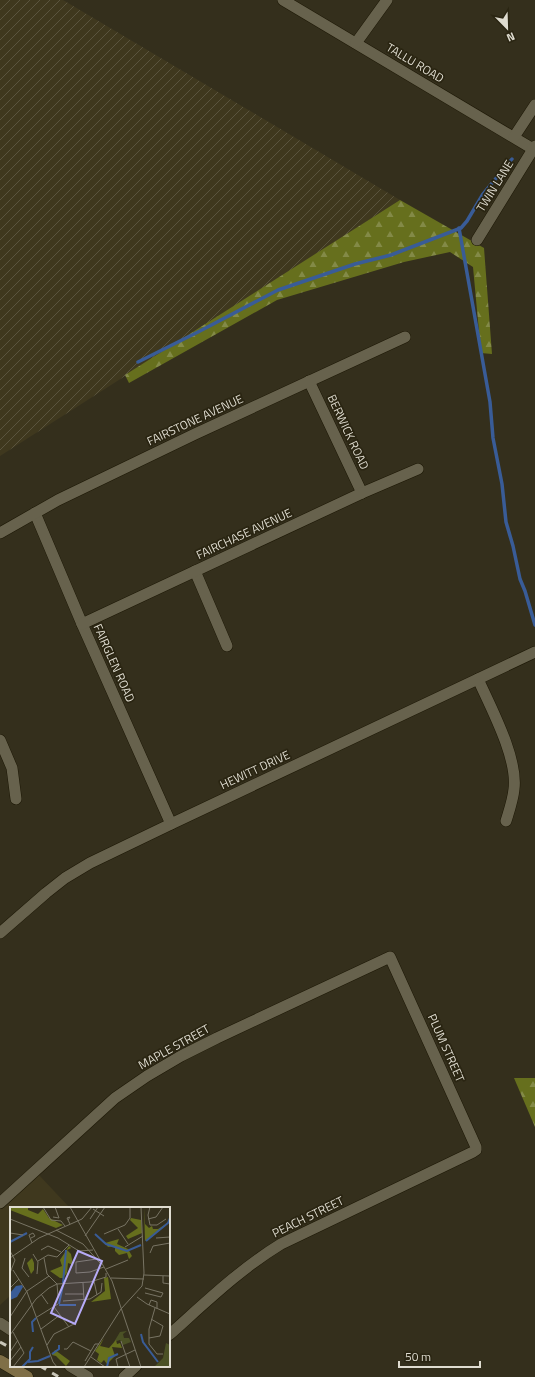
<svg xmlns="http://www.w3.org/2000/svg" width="535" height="1377" font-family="'Titillium Web',sans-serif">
<defs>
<pattern id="industrial-furrows" width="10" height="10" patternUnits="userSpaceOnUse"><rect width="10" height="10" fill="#3f381e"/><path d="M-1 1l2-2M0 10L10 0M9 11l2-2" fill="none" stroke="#5a543e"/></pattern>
<pattern id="forest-firs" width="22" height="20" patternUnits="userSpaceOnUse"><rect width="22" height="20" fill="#666f1d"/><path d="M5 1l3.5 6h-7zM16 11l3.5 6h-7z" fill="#838a47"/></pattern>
</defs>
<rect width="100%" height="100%" fill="#342f1c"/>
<polygon fill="#3f381e" points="38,1174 70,1208 11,1208 11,1295 0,1305 0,1209"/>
<polygon fill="url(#industrial-furrows)" points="0,0 63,0 400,200 0,456"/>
<g fill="url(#forest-firs)">
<polygon points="400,200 484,248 492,354 481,353 473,267 450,252 404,262 277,300 129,383 125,375"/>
<polygon points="514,1078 535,1078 535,1127"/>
</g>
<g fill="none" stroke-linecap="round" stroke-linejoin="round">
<g stroke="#395c97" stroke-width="3.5">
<polyline points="459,228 490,402 493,438 502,484 506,522 513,546 520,579 525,591 535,625"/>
<polyline points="138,362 200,331 278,290 355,264 391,255 461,228 467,221 483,194 512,159"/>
</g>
<defs>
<g id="minor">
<polyline points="283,0 533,149"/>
<polyline points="356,43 387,0"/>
<polyline points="514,137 535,105"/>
<polyline points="477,240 535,146"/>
<polyline points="309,381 362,493"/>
<polyline points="35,513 82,624 171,824"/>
<polyline points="0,533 58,500 195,434 405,337"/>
<polyline points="195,571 227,646"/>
<polyline points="82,624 362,493 418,469"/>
<path d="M478,679C491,708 518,758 514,789C513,800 509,811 506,821"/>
<polyline points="0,740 12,768 16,799"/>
<polyline points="0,933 46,893 65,878 90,863 171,824 535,652"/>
<path d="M0,1203L115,1098L147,1076L181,1056L217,1038L390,957L476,1147V1150L473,1152L281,1244C240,1269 205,1303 169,1335"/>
<polyline points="0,1323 11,1330"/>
<polyline points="70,1366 88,1377"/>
<polyline points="124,1377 136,1366"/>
</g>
<polyline id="secondary" points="0,1361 27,1377"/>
</defs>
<use href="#minor" stroke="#1c1705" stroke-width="12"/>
<use href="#secondary" stroke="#1c1705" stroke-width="13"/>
<use href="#minor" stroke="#67624d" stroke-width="11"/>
<use href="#secondary" stroke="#7f6f47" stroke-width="12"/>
<g stroke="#c9c6b9" stroke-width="3" stroke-dasharray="7 7" stroke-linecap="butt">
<polyline points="0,1342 11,1348"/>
<polyline points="40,1366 59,1377"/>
</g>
</g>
<g text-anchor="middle" stroke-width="3.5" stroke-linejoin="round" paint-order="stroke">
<g font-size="12" fill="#dfdcd0" stroke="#2a2512">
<text transform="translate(415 63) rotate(31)" y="4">TALLU ROAD</text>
<text transform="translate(495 186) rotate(-58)" y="4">TWIN LANE</text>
<text transform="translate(195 420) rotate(-25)" y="4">FAIRSTONE AVENUE</text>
<text transform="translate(348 432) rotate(65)" y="4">BERWICK ROAD</text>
<text transform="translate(244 534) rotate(-25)" y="4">FAIRCHASE AVENUE</text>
<text transform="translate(114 663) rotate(66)" y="4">FAIRGLEN ROAD</text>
<text transform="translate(255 770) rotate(-25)" y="4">HEWITT DRIVE</text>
<text transform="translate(174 1047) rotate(-29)" y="4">MAPLE STREET</text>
<text transform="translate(446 1048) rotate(66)" y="4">PLUM STREET</text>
<text transform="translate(308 1217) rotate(-26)" y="4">PEACH STREET</text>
</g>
</g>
<g transform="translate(10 1207)">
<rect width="160" height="160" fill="#342f1c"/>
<path d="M117,124L113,127L114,131H119L121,135L113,138L110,133L104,135L110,125Z" fill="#4b5125"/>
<path d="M0,0H18V3L28,7L33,2L39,11L53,18L46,21L0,3ZM134,0L135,17L139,21L142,19L143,22H148L159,15L135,34ZM121,11L131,13L132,26L118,32L116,29L128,21L120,13ZM109,32L107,37L118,42L122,49L119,52L117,46L109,48L105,44V39L98,40L95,36ZM59,39L61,41L57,43L61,47L63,58L58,56L57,66L53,71H50L40,64L52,59L50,53ZM22,51L24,56V63L21,67L17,56ZM98,70L101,92L81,95L95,84L94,71ZM94,131L90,139L99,141L106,133L107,137L110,136L112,141L102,140L105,149L97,157L94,153L91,156L87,153L89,147L85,144ZM45,143L60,154L56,159L46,149L42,148Z" fill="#666f1d"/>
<path d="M156,136L160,138V160H144L153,151Z" fill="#4b5125"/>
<path d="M12,78L13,80L7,90L0,93V86L6,79Z" fill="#395c97"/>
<path fill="none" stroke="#395c97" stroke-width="2" d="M85,27L96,37L117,44L131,38M136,34L158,16L160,11M0,35L17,26M53,76L56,43M49,97L53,78M49,98H66M23,125L22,115L26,111M131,127L133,135L148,155M42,147L49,142V138M18,155L28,154L40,149M12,160L20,152V145L23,140M97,160L99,151L108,147"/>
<path fill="none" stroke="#787464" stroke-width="1" d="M33,0L41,13L51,14L55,19M60,0L102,74L131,160M140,0L138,8L140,18H147L156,12M83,2L94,9M43,10L49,11L45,0M0,12L48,31L69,44L83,43M80,12L88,0M138,12L146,10L153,0M58,13L60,10L57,11L60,17M108,22L118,37M46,23L73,37L90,56M0,26L13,28M94,27L115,18L120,11V0M75,29L95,0M21,31L25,29L23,26L19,28L22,36M146,31L160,30M115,40L133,29M31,43L38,39L51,45M0,44L5,53L0,66M140,46L143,39L160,36M23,47L28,55L27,67M0,51L29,31L72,12L82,0M15,51L12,61L19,70M34,51L37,67L47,77L48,89M87,52L66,55V66L80,65L94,60M28,54L38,48L47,50L59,38M96,62L118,53M3,63L17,85L43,155L47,160M134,68L160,69M153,69V76L160,77M101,71L134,72M84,74L87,88M73,76L74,93M0,81L9,72M135,81L153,86L151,90L135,86M31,87L38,97M55,87H74M127,90L137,97L160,107M53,94L80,92L91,85L92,76M139,98L141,93L147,95V102M44,100L59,120M145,101L139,122V137L147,147H153M0,110L17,84L39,69M27,110L48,97M31,122L50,108M3,125L14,146L3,160M0,128L26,92L39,81L47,77L80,75L96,70V66M139,131L150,129L153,119L141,112M111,134L120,160M37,138L44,127L64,117M54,142H57L63,135L81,144M0,145L8,133M81,150L95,160M0,154L11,140M75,154L85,137H89M74,160L111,102L132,79L134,66L131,0M108,160L106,152L125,143"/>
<path fill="#b7abf8" fill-opacity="0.15" stroke="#b7abf8" stroke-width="2" d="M68,44L92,54L65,117L41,106Z"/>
<rect width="160" height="160" fill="none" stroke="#dfdcd0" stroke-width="2"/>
</g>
<g transform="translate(507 28) rotate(157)" stroke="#2a2512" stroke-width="3" paint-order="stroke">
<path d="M0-3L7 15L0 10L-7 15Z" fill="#dfdcd0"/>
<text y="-6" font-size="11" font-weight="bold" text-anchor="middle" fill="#dfdcd0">N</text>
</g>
<path d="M399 1361v6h81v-6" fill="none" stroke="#dfdcd0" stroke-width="2"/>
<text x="405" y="1361" font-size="12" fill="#dfdcd0" stroke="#2a2512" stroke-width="3" paint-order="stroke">50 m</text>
</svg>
